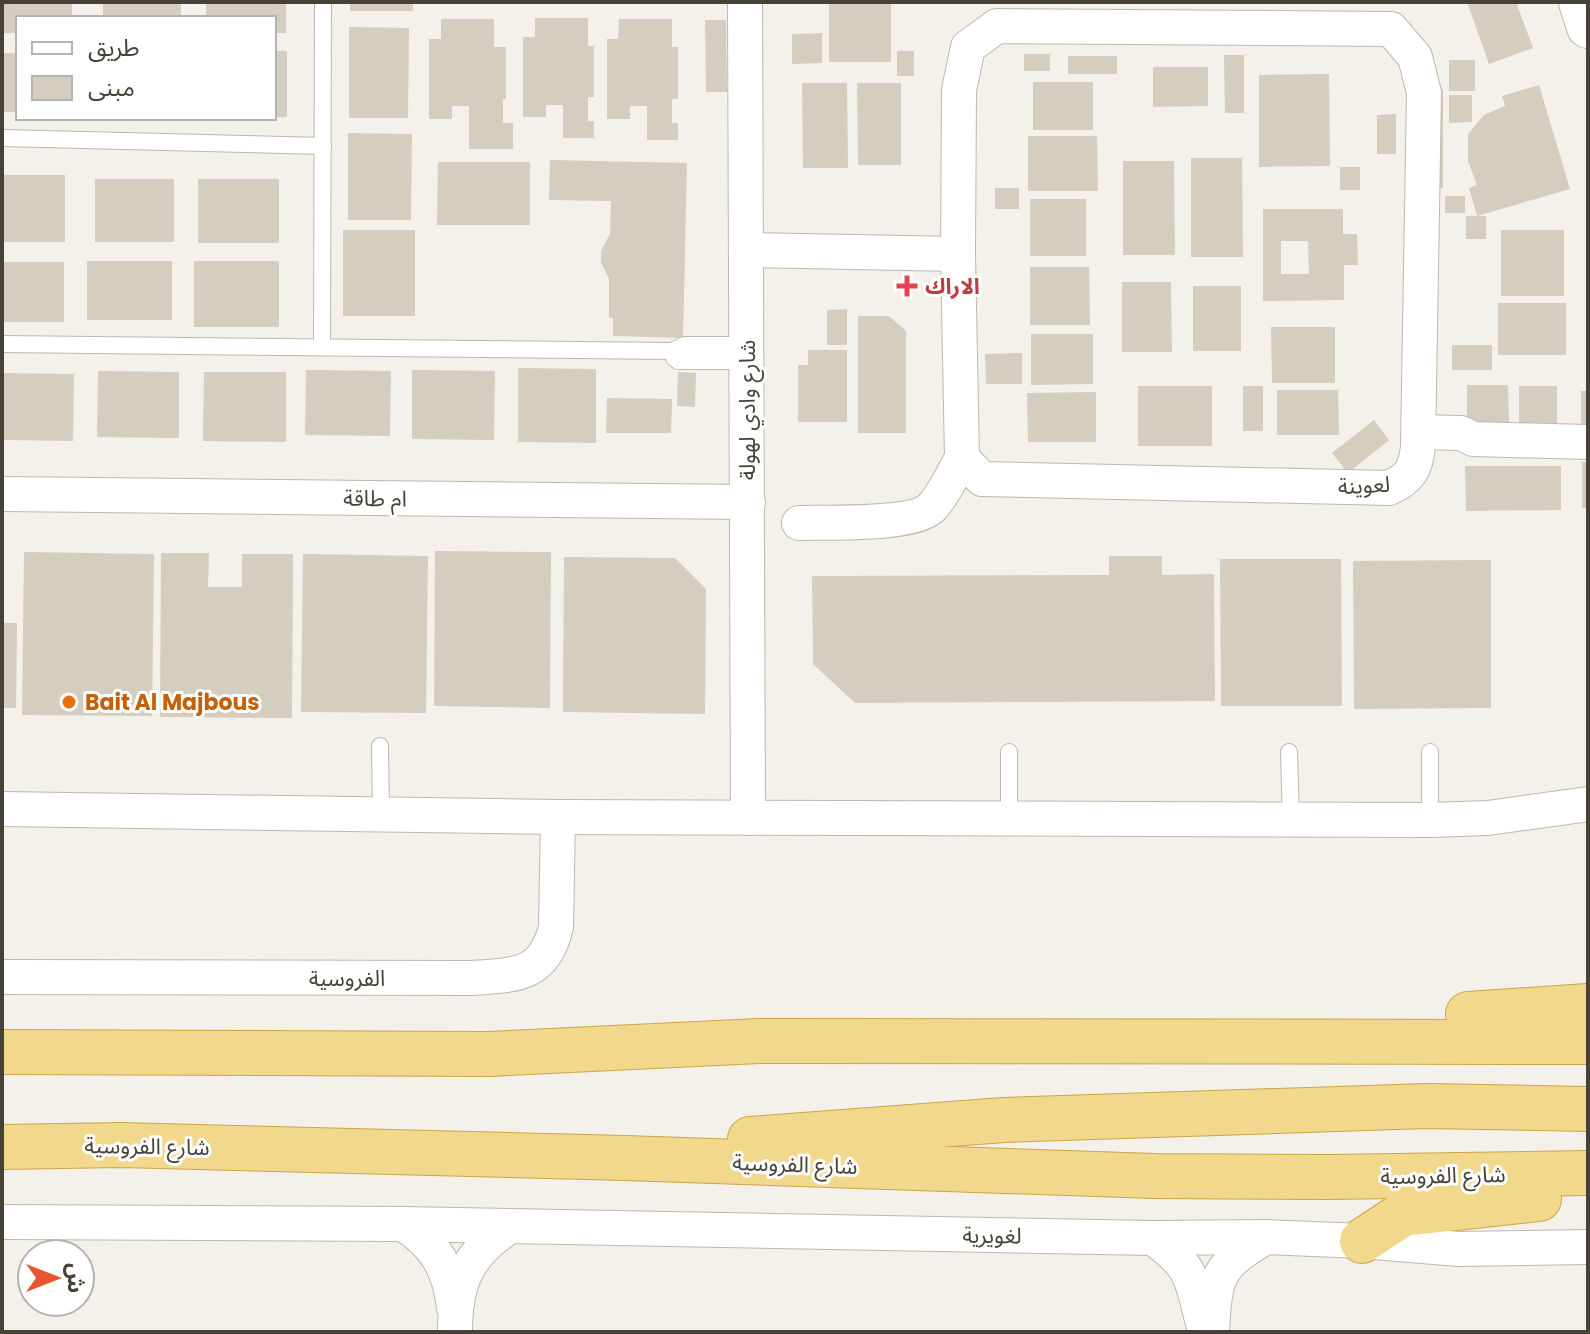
<svg xmlns="http://www.w3.org/2000/svg" width="1590" height="1334" font-family="Poppins,'Noto Sans Arabic',sans-serif">
<rect width="100%" height="100%" fill="#f3f1ea"/>
<g fill="#d4cdc0" fill-rule="evenodd">
<polygon points="2,2 72,2 72,18 18,18 18,33 2,33"/>
<rect x="103" y="2" width="78" height="16"/>
<polygon points="206,2 286,2 286,33 274,33 274,18 206,18"/>
<rect x="350" y="2" width="63" height="9"/>
<rect x="829" y="2" width="62" height="60"/>
<polygon points="1467,2 1516,2 1533,48 1489,64"/>
<polygon points="535,18 588,18 588,46 594,46 594,97 588,97 588,121 594,121 594,138 563,138 563,105 546,105 546,117 523,117 523,37 535,37"/>
<polygon points="441,19 494,19 494,47 506,47 506,99 503,99 503,123 513,123 513,149 469,149 469,106 452,106 452,119 429,119 429,39 441,39"/>
<polygon points="619,19 672,19 672,47 678,47 678,99 672,99 672,123 678,123 678,140 647,140 647,106 630,106 630,119 607,119 607,39 618,39"/>
<polygon points="705,20 726,20 727,92 706,92"/>
<polygon points="349,27 409,28 408,118 349,118"/>
<polygon points="822,33 822,63 792,64 792,34"/>
<rect x="274" y="51" width="13" height="66"/>
<rect x="897" y="51" width="17" height="25"/>
<rect x="2" y="53" width="16" height="59"/>
<rect x="1024" y="54" width="26" height="17"/>
<polygon points="1224,55 1244,55 1244,113 1225,113"/>
<rect x="1068" y="56" width="49" height="18"/>
<rect x="1449" y="60" width="26" height="31"/>
<polygon points="1153,67 1208,67 1208,106 1153,107"/>
<polygon points="1329,74 1330,166 1259,167 1259,75"/>
<rect x="1033" y="82" width="60" height="48"/>
<polygon points="802,83 847,83 848,168 803,168"/>
<polygon points="857,83 901,83 901,165 858,165"/>
<polygon points="1539,85 1570,189 1477,216 1486,216 1486,239 1466,239 1466,216 1477,216 1469,188 1477,185 1468,161 1468,134 1484,115 1505,106 1502,96"/>
<rect x="1426" y="89" width="17" height="99"/>
<polygon points="1449,95 1472,95 1472,122 1449,123"/>
<polygon points="1396,114 1396,154 1377,154 1377,115"/>
<polygon points="348,133 412,134 411,220 348,220"/>
<polygon points="1028,136 1097,136 1098,191 1028,191"/>
<polygon points="1191,158 1242,158 1243,257 1191,257"/>
<polygon points="550,160 687,163 683,338 613,336 613,318 609,318 609,279 601,262 601,251 610,234 611,201 549,200"/>
<polygon points="1123,161 1174,161 1175,255 1123,255"/>
<polygon points="438,162 530,162 530,225 437,225"/>
<rect x="1340" y="167" width="20" height="23"/>
<rect x="2" y="175" width="63" height="67"/>
<rect x="95" y="179" width="79" height="63"/>
<rect x="198" y="179" width="81" height="64"/>
<rect x="995" y="188" width="24" height="21"/>
<rect x="1445" y="196" width="20" height="17"/>
<rect x="1030" y="199" width="56" height="57"/>
<path d="M1263,209H1343V234H1357L1358,265H1344V300L1263,301ZM1281,241H1308L1309,274H1281Z"/>
<rect x="343" y="230" width="72" height="86"/>
<rect x="1501" y="230" width="63" height="66"/>
<rect x="87" y="261" width="85" height="59"/>
<rect x="194" y="261" width="85" height="66"/>
<rect x="2" y="262" width="62" height="60"/>
<polygon points="1030,267 1089,267 1090,325 1030,325"/>
<polygon points="1122,282 1171,282 1172,352 1122,352"/>
<rect x="1193" y="286" width="48" height="65"/>
<rect x="1498" y="303" width="68" height="52"/>
<polygon points="847,309 847,345 827,345 827,310"/>
<polygon points="858,316 889,316 906,331 906,433 858,433"/>
<polygon points="1271,327 1335,327 1335,383 1272,383"/>
<polygon points="1031,334 1093,334 1093,384 1031,385"/>
<rect x="1452" y="345" width="40" height="25"/>
<polygon points="808,350 847,350 847,422 798,422 798,365 808,365"/>
<polygon points="1022,353 1022,384 986,384 985,354"/>
<polygon points="518,368 596,369 596,443 518,442"/>
<polygon points="306,370 391,371 390,436 305,435"/>
<polygon points="412,370 495,371 494,440 412,439"/>
<polygon points="98,371 179,372 179,438 97,437"/>
<polygon points="204,372 286,372 286,442 203,441"/>
<polygon points="678,372 696,373 695,407 677,406"/>
<polygon points="2,373 74,374 73,441 2,440"/>
<polygon points="1467,385 1508,385 1509,431 1467,431"/>
<rect x="1138" y="386" width="74" height="60"/>
<rect x="1243" y="386" width="20" height="45"/>
<rect x="1519" y="386" width="38" height="48"/>
<polygon points="1277,390 1338,390 1339,435 1277,435"/>
<rect x="1581" y="391" width="7" height="44"/>
<polygon points="1096,392 1096,442 1028,442 1027,393"/>
<polygon points="607,398 672,399 671,433 606,433"/>
<polygon points="1374,420 1389,440 1348,473 1332,453"/>
<rect x="1582" y="462" width="6" height="46"/>
<polygon points="1465,466 1561,466 1561,510 1466,511"/>
<polygon points="435,551 551,552 550,708 434,706"/>
<polygon points="24,552 154,554 152,716 22,715"/>
<polygon points="161,553 209,553 208,587 242,587 242,554 293,554 292,718 160,717"/>
<polygon points="303,554 428,556 426,713 301,712"/>
<polygon points="1109,556 1162,556 1162,575 1214,574 1215,701 855,703 813,664 812,576 1109,575"/>
<polygon points="564,557 675,558 706,589 705,714 563,712"/>
<polygon points="1220,559 1341,559 1342,706 1221,706"/>
<polygon points="1491,560 1491,708 1354,709 1353,561"/>
<polygon points="2,623 17,623 16,708 2,708"/>
</g>
<g fill="none" stroke-linecap="round" stroke-linejoin="round">
<defs>
<g id="service">
<polyline points="2,138 323,146"/>
<polyline points="2,344 672,351 684,345 746,345"/>
<polyline points="322,346 323,2"/>
<polyline points="672,351 674,358 678,361 747,361"/>
<polyline points="380,746 381,815"/>
<polyline points="1289,752 1291,820"/>
<polyline points="1430,752 1430,820"/>
<polyline points="1009,819 1009,752"/>
</g>
<g id="minor">
<polyline points="745,2 748,818"/>
<path d="M997,26L1391,29L1415,57L1424,93L1418,446C1416,468 1410,479 1389,488L982,479L962,458L958,254L959,90L968,47Z"/>
<polyline points="746,250 958,254"/>
<polyline points="1419,432 1461,433 1473,439 1588,442"/>
<polyline points="2,494 748,502"/>
<path d="M799,523C826,522 917,526 933,506C945,492 953,474 962,458"/>
<polyline points="2,809 558,817 1430,820 1488,818 1588,804"/>
<path d="M2,977L471,978C515,975 544,977 556,927L558,817"/>
<polyline points="2,1222 403,1224 1153,1238 1266,1237 1362,1241 1459,1249 1588,1247"/>
<path d="M403,1224C436,1244 450,1270 454,1308"/>
<path d="M1153,1238C1195,1268 1191,1280 1204,1327"/>
<path d="M455,1332C455,1283 467,1254 509,1227"/>
<path d="M1212,1332C1215,1275 1217,1266 1266,1237"/>
</g>
<polyline id="tertiary" points="1580,2 1588,27"/>
<g id="trunk">
<polyline points="1468,1014 1588,1006"/>
<polyline points="2,1052 489,1054 759,1041 1588,1042"/>
<polyline points="750,1139 1004,1120 1427,1106 1588,1109"/>
<polyline points="2,1147 121,1145 625,1158 1154,1176 1329,1177 1588,1173"/>
<polyline points="1362,1241 1403,1214 1539,1199"/>
</g>
</defs>
<use href="#service" stroke="#beb9ad" stroke-width="18"/>
<use href="#minor" stroke="#beb9ad" stroke-width="36"/>
<use href="#tertiary" stroke="#beb9ad" stroke-width="44"/>
<use href="#trunk" stroke="#cea548" stroke-width="46"/>
<use href="#service" stroke="#fff" stroke-width="16"/>
<use href="#minor" stroke="#fff" stroke-width="34"/>
<use href="#tertiary" stroke="#fff" stroke-width="42"/>
<use href="#trunk" stroke="#f2d88c" stroke-width="44"/>
</g>
<path fill="#e0444e" stroke="#fff" stroke-width="3" d="M903 274h8v8h8v8h-8v8h-8v-8h-8v-8h8z"/>
<circle fill="#e8710a" stroke="#fff" stroke-width="3" cx="69" cy="702" r="8"/>
<g text-anchor="middle" stroke-width="6" stroke-linejoin="round" paint-order="stroke">
<g font-size="22" font-weight="bold" fill="#be3a42" stroke="#fff" text-anchor="start">
<text x="925" y="294">الاراك</text>
</g>
<g font-size="22" fill="#464238" stroke="#fff">
<text transform="translate(747 410) rotate(-90)" y="8">شارع وادي لهولة</text>
<text transform="translate(1364 485) rotate(-3)" y="8">لعوينة</text>
<text transform="translate(375 498) rotate(1)" y="8">ام طاقة</text>
<text x="347" y="986">الفروسية</text>
<text transform="translate(147 1146) rotate(1)" y="8">شارع الفروسية</text>
<text transform="translate(795 1164) rotate(2)" y="8">شارع الفروسية</text>
<text transform="translate(1443 1175) rotate(-1)" y="8">شارع الفروسية</text>
<text transform="translate(992 1235) rotate(1)" y="8">لغويرية</text>
</g>
<g font-size="22" font-weight="bold" fill="#c56008" stroke="#fff" text-anchor="start">
<text x="85" y="710">Bait Al Majbous</text>
</g>
</g>
<rect width="1590" height="1334" fill="none" stroke="#464238" stroke-width="8"/>
<rect x="16" y="16" width="260" height="104" fill="#ffffff" stroke="#b5b3af" stroke-width="2"/>
<rect x="32" y="42" width="40" height="12" fill="#ffffff" stroke="#b5b3af" stroke-width="2"/>
<text x="88" y="56" font-size="24" fill="#464238">طريق</text>
<rect x="32" y="76" width="40" height="24" fill="#d4cdc0" stroke="#b5b3af" stroke-width="2"/>
<text x="88" y="96" font-size="24" fill="#464238">مبنى</text>
<g transform="translate(56 1278) rotate(90)"><circle r="38" fill="#ffffff" stroke="#b5b3af" stroke-width="2"/>
<path d="M0-6L14 30L0 20L-14 30Z" fill="#e5552f"/>
<text y="-12" font-size="22" font-weight="bold" text-anchor="middle" fill="#464238">ش</text>
</g>
</svg>
